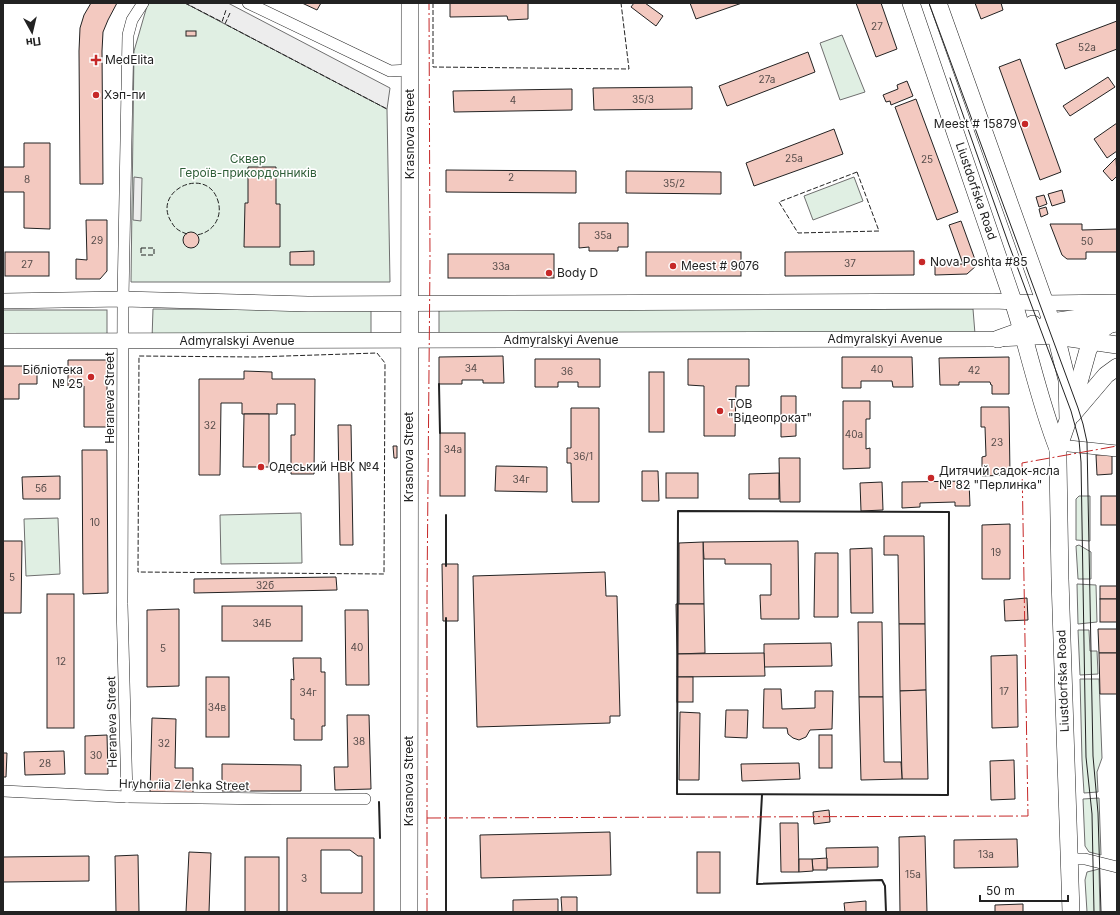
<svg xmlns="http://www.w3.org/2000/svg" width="1120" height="915" font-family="Inter,sans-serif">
<rect width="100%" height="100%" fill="#fff"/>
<g fill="#e0efe3" stroke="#6f6f6f">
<polygon points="150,3 185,3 387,109 390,282 131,282 134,51 147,6"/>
<polygon points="842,35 865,92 840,100 820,43"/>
<polygon points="854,177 863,201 813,220 804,196"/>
<polygon points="153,309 371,310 371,337 152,339"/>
<polygon points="973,309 975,334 439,337 439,310"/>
<rect x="3" y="310" width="104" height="29"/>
<polygon points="1079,496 1090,496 1090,541 1076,540 1076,499"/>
<polygon points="301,513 302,563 221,564 220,515"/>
<polygon points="58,518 60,574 26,576 24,519"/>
<polygon points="1079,545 1091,552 1091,579 1078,579 1076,546"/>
<polygon points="1077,584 1096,585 1097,622 1078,624"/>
<polygon points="1078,630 1089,630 1090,651 1097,651 1098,674 1080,675"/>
<polygon points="1080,679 1099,679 1102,758 1097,772 1098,792 1084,793 1082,760"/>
<polygon points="1099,798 1101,855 1089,852 1085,846 1083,799"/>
<polygon points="1099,869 1100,912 1087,912 1085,880 1087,872"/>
</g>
<g fill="#ededed" stroke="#6f6f6f">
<polygon points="185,3 228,3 390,88 387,109"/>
<polygon points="134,177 142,178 141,221 133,220"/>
</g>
<g fill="#f3c9c0" stroke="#222" fill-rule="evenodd">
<polygon points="91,3 117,3 108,20 103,32 102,51 103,184 80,184 79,51 80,28 84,15"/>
<polygon points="302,3 321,3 317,10"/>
<polygon points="450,3 528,3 528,19 508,20 507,16 450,17"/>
<polygon points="634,3 645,3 663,16 656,26 631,7"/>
<polygon points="690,3 742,3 696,19"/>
<polygon points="856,3 881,3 897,49 876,57"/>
<polygon points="975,3 1001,3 1003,10 981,19"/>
<polygon points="1117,21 1117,49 1065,69 1056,44"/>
<rect x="186" y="31" width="10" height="5"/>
<polygon points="808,52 815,72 727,106 719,86"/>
<polygon points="1020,59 1061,172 1040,180 999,67"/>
<polygon points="1108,77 1115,87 1070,116 1063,106"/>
<polygon points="907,81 913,96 891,105 890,101 886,102 883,95 898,89 897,85"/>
<polygon points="692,87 692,109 594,110 593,88"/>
<polygon points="572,89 572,110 454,112 453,91"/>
<polygon points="916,99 958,212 937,220 895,107"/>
<polygon points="1117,123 1117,151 1107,158 1094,139"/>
<polygon points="834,129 843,154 754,186 746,163"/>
<polygon points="24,143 50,143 50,229 24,228 24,192 3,192 3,167 24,167"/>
<polygon points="1116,158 1117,176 1112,181 1103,171"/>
<polygon points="248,167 276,167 276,204 280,204 280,247 244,247 245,203 248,203"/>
<polygon points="446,170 576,171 576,193 446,192"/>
<polygon points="626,171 721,172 721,194 626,193"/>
<polygon points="1062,190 1065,202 1052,206 1048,194"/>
<polygon points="1044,195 1047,204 1039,207 1036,197"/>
<polygon points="1046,207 1048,214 1041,217 1039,209"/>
<polygon points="86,220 107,220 107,271 100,279 76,279 76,259 87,260"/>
<polygon points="961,221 977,265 967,274 935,275 935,265 963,264 949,225"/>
<polygon points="579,223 628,223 628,247 618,247 618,251 589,251 589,247 579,248"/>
<polygon points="1050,224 1082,224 1082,230 1117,229 1117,252 1086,252 1086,259 1067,259 1062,255"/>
<circle cx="191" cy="240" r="8"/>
<polygon points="314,251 314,265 290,265 290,252"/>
<polygon points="914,251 914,275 785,276 785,252"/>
<rect x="5" y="252" width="44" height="24"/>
<rect x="646" y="252" width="95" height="24"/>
<rect x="448" y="254" width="106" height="24"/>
<polygon points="503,356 504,383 483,383 483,380 462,380 462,384 439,384 439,357"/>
<polygon points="842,357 912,357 913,387 893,387 892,381 861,381 861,388 842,388"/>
<polygon points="1009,357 1009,394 992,394 992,385 991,385 990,382 959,382 959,385 940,385 939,358"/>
<polygon points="535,359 600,359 600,387 578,387 578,382 558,382 558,387 535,387"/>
<polygon points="688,359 749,359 749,386 736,386 735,436 704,436 704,386 688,385"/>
<polygon points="68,360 107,360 107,427 84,427 84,386 68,386"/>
<polygon points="3,366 37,366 37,384 19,384 19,399 3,399"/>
<polygon points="244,371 272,372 272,379 315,379 314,474 291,474 291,435 295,435 295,404 277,404 277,414 242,414 242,403 221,403 220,475 199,475 199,379 244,379"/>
<rect x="649" y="372" width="15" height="60"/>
<polygon points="781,396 796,396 796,436 781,437"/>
<polygon points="843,401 870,401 870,419 866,419 866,449 870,448 870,468 843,469"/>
<polygon points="981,407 1009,407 1010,475 982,476 982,457 986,456 985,427 981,427"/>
<polygon points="571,408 599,408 599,502 572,502 571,463 567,463 567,448 571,448"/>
<polygon points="244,414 269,414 269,467 243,467"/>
<polygon points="338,425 351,425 353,545 340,545"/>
<rect x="440" y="433" width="25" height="63"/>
<polygon points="393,446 397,446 397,458 394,458"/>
<polygon points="82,450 107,450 108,593 83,594"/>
<polygon points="1112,454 1112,474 1097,475 1096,455"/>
<polygon points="779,458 800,458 800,502 780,502"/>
<polygon points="496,466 547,467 547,492 495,491"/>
<polygon points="642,471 658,471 659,501 642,501"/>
<rect x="666" y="473" width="32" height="25"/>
<polygon points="779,473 779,499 749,499 749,474"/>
<polygon points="60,476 60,499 23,499 22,477"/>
<polygon points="969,481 970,506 955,506 955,502 920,503 920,507 902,508 902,482"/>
<polygon points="882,482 883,510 861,511 860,483"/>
<rect x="1101" y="496" width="16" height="29"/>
<polygon points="1010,524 1010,579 982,579 982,525"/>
<polygon points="884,536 924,536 925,624 899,624 898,555 884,555"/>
<polygon points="3,541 22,541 21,613 3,613"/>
<polygon points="798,541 799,619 761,619 760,595 771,595 771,564 725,564 725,559 704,559 703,542"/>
<polygon points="703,542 704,604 679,604 679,543"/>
<polygon points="872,548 873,613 851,613 850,549"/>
<polygon points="815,553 838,553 838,617 814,617"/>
<polygon points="442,564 458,564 458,621 443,621"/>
<polygon points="605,572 606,596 617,596 620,716 610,716 610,723 477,727 473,576"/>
<polygon points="336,577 337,590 194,593 194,579"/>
<rect x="1100" y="586" width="17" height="13"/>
<rect x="47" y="594" width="27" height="134"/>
<polygon points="1027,598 1028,620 1005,621 1004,600"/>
<rect x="1100" y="599" width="17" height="23"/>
<polygon points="676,604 704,604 705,653 677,654"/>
<rect x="222" y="606" width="80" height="35"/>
<polygon points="179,609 179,686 147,687 147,610"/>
<polygon points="345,610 368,610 369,685 346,685"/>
<polygon points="858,622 882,622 883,697 859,697"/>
<polygon points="899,624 925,624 926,690 900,691"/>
<polygon points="1098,629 1117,629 1117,653 1099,653"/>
<polygon points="831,643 832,666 764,667 764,644"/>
<polygon points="764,653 765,676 677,677 677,654"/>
<polygon points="1099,653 1117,653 1117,694 1100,694"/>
<polygon points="1017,655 1018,727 992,728 991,656"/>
<polygon points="293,658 321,658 321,672 325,672 325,726 322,726 322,740 294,740 294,719 291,719 291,679 294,680"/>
<rect x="206" y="677" width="23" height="60"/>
<rect x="677" y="677" width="16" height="25"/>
<polygon points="764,689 781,689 782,709 815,708 815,691 833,691 832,729 810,730 806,737 799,740 793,738 788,734 787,728 763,728"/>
<polygon points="926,690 928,779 902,779 900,691"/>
<polygon points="859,697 883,697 884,762 901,762 902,779 861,780"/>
<polygon points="726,710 748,710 747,738 725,737"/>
<polygon points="680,712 700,713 699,780 679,780"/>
<polygon points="347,715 369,715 371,789 335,790 334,767 348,767"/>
<polygon points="152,718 176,719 175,768 193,768 193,793 150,792"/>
<polygon points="107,735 108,774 85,774 85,736"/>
<rect x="819" y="735" width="13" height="33"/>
<polygon points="64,751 65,774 25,775 24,752"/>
<polygon points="3,753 7,753 6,777 3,777"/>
<polygon points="1014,760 1015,799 991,800 990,761"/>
<polygon points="799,763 800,779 742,781 741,764"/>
<polygon points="222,764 301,765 301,791 222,791"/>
<polygon points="829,810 830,822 814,824 813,812"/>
<polygon points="780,823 798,823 799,872 781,872"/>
<polygon points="610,832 611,875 481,878 480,835"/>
<polygon points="925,836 927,912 900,912 899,837"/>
<path d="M287,838H374V912H287ZM321,850H350L358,856H362V893H321Z"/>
<polygon points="1017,839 1018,867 954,868 954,840"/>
<polygon points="878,847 878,867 827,868 826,848"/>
<polygon points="189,852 211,853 209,912 186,912"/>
<rect x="697" y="852" width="23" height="41"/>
<polygon points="138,855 139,912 116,912 115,856"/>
<polygon points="89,856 89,881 3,882 3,857"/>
<rect x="245" y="857" width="34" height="55"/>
<polygon points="827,858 827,870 813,870 812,859"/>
<polygon points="799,859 812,859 813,871 799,872"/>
<polygon points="561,897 577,897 577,912 562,912"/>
<polygon points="558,899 558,912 513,912 513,900"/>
<polygon points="866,901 866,912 845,912 844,903"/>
<polygon points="1023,904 1023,912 995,912 995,905"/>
</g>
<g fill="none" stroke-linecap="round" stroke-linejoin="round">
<defs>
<g id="street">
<polyline points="248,3 390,71 410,70"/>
<polyline points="1059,445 1117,451"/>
<polyline points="3,791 127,797 272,799 365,799"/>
<polyline points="127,797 122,604 123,299 128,35 132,20 143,3"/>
<polyline points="1069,859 1085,859 1117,867"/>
</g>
<g id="secondary">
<polyline points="3,301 123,299 308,304 993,301 1045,303 1117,302"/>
<polyline points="3,341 998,339 1056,336 1117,324"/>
</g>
<g id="primary">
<path d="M911,3L1013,301C1029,350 1039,401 1058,449"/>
<polyline points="938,3 1045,303 1056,336 1067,380 1068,420 1058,449 1058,461 1060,579 1071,912"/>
<polyline points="1056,336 1117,345"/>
<polyline points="1025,337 1051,322 1086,317 1117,310"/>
<polyline points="998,339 1023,330 1033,324"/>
<polyline points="1073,404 1088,350 1097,333 1107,326"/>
<polyline points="1072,415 1106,375 1117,367"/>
<polyline points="409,912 410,3"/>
</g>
</defs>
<use href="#street" stroke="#222" stroke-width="12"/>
<use href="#secondary" stroke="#222" stroke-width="16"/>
<use href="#primary" stroke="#222" stroke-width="18"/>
<use href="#street" stroke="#fff" stroke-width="11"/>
<use href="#secondary" stroke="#fff" stroke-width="15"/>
<use href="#primary" stroke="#fff" stroke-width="17"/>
<g stroke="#222" stroke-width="1">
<polyline points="929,3 1078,408 1083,424 1087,442 1093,756 1098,813 1101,912"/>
<polyline points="950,78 1009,245 1071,411 1079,440 1081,462 1085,703 1086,757 1092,814 1094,912"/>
</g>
<g stroke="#222" stroke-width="1" stroke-dasharray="5 2" stroke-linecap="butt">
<polyline points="185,3 222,22 226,10"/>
<polyline points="433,3 433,67 629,69 621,3"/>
<polyline points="230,13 225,24 387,109"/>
<polygon points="857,172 879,231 798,233 779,202"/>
<path d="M187,234C181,232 175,229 172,223C150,191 207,164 218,201C223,217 213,233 196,235"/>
<rect x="141" y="248" width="13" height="7"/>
<polygon points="377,353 385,363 384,574 138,572 139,356 255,357"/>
</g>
<g stroke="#222" stroke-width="2">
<polyline points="439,384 440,433"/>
<polygon points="678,511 949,512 948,795 677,794"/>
<polyline points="446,515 446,566"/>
<polyline points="446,618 446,912"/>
<polyline points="762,795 757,884 882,880 885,886 886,912"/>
<polyline points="379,802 380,838"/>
</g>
<g stroke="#c62828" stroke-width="1" stroke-dasharray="14 3 2 3" stroke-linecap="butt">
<polyline points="427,818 1028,816 1022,463 1117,446"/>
<polyline points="427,912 427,594 430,260 429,3"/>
</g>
</g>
<g fill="#c62828" stroke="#fff" stroke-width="1.5">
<path d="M94 54h4v4h4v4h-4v4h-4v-4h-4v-4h4z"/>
<circle cx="96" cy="95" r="4"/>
<circle cx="1025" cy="124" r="4"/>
<circle cx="922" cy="262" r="4"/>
<circle cx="673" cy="266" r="4"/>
<circle cx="549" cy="273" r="4"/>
<circle cx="91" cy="377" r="4"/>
<circle cx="720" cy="411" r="4"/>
<circle cx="261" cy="467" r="4"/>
<circle cx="931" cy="478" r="4"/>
</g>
<g text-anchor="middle" stroke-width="3" stroke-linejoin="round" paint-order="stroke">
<g font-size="10" fill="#564c4a">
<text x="877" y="30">27</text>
<text x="1087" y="51">52а</text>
<text x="767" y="83">27а</text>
<text x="643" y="103">35/3</text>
<text x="513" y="104">4</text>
<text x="794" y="162">25а</text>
<text x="927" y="163">25</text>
<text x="511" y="181">2</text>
<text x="27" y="183">8</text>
<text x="674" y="187">35/2</text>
<text x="603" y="239">35а</text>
<text x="97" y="244">29</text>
<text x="1087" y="245">50</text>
<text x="850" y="267">37</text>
<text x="27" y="268">27</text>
<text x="501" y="270">33а</text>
<text x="471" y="372">34</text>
<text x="877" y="373">40</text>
<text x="974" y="374">42</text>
<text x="567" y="375">36</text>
<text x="210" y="429">32</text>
<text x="854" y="438">40а</text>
<text x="997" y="446">23</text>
<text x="453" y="453">34а</text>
<text x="583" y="460">36/1</text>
<text x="521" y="483">34г</text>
<text x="41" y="492">5б</text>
<text x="95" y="526">10</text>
<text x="996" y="556">19</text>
<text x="12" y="581">5</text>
<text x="265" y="589">32б</text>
<text x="262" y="627">34Б</text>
<text x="357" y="651">40</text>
<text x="163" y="652">5</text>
<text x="61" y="665">12</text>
<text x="1004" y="695">17</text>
<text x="308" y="696">34г</text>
<text x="217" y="711">34в</text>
<text x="359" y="745">38</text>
<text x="164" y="747">32</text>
<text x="96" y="759">30</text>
<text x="45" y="767">28</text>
<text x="986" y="858">13а</text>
<text x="913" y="878">15а</text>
<text x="304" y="882">3</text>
</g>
<g font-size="12" fill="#222" stroke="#fff" text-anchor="start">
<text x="105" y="64">MedElita</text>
<text x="104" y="99">Хэп-пи</text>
<text x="1017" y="128" text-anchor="end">Meest # 15879</text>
<text x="930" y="266">Nova Poshta #85</text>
<text x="681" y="270">Meest # 9076</text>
<text x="557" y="277">Body D</text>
<text x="83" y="374" text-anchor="end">Бібліотека<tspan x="83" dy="14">№ 25</tspan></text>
<text x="728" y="408">ТОВ<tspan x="728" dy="14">"Відеопрокат"</tspan></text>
<text x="269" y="471">Одеський НВК №4</text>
<text x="939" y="475">Дитячий садок-ясла<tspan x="939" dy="14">№ 82 "Перлинка"</tspan></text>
</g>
<g font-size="12" fill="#222" stroke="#fff">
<text transform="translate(410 134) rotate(-90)" y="4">Krasnova Street</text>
<text transform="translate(976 191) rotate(71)" y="4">Liustdorfska Road</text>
<text x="885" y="343">Admyralskyi Avenue</text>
<text x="561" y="344">Admyralskyi Avenue</text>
<text x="237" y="345">Admyralskyi Avenue</text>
<text transform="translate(110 398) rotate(-90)" y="4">Heraneva Street</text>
<text transform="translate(409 457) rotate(-90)" y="4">Krasnova Street</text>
<text transform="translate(1063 681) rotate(-92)" y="4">Liustdorfska Road</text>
<text transform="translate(112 722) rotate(-91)" y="4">Heraneva Street</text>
<text transform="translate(409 781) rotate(-90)" y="4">Krasnova Street</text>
<text transform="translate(184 785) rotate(1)" y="4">Hryhoriia Zlenka Street</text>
</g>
<g font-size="12" fill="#2f5e38" stroke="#fff">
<text x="248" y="163">Сквер<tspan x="248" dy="14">Героїв-прикордонників</tspan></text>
</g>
</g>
<rect width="1120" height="915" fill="none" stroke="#222222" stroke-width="8"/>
<g transform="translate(32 32) rotate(172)" stroke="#ffffff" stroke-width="3" paint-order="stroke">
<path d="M0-3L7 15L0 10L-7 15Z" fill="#222222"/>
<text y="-6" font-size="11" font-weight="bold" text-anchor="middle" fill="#222222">Пн</text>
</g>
<path d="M980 895v6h88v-6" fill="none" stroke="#222222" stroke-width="2"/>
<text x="986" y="895" font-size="12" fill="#222222" stroke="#ffffff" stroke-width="3" paint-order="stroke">50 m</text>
</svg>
